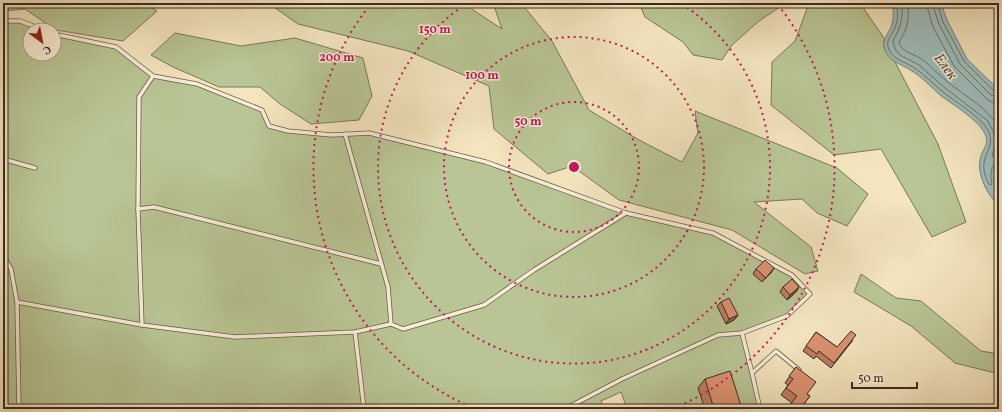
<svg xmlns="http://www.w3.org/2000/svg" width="1002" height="412" font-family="Vollkorn,serif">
<rect width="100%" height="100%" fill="#f4e5bf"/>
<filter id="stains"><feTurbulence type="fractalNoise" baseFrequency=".005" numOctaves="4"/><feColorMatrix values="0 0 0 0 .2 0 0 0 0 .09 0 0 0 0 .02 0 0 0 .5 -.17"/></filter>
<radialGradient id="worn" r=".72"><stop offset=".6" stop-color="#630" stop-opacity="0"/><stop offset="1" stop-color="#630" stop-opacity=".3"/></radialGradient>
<g fill="#b9c594" stroke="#7a785c">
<polygon points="3,3 143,3 157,11 123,41 56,30 25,9 3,11"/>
<polygon points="268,3 467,3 473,10 502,29 493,3 521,3 552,41 589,110 639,140 682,162 698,133 695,111 837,168 868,194 847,226 817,213 802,199 754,202 811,247 818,271 805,274 732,230 619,200 572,166 548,174 494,129 489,86 408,51 298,24"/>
<polygon points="639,3 786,3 759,21 732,45 722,60 693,55 683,42 645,17"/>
<polygon points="809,3 860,3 884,38 884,47 887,54 895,62 938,144 966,222 932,237 881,149 834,155 771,105 772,62 795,41"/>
<polygon points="3,21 20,21 44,30 30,30 30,54 54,54 54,34 116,47 153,76 197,84 262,110 269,126 288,131 332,135 369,133 486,162 626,213 713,233 792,275 810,294 787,316 742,333 760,409 627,409 621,392 601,401 604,409 3,409"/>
<polygon points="175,33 241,46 295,38 363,58 372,96 359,120 311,124 280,104 260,87 219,87 173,67 151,55"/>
<polygon points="861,274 896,298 921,301 981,351 999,354 999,374 955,363 911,326 854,292"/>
</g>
<path fill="#9fbdbb" stroke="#77837f" d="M893,3H941L947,20L967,59L999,90V162L994,177L999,186V206C988,196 977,175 980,160C982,148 991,145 984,132C977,119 952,104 940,95C931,87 922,77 912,71C902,64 886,61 884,46C883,37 890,32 892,24C894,17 893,10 893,3Z"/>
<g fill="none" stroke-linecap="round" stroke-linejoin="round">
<g stroke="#6c7470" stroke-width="1">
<path d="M897,3C897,11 899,20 895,27C893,34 886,39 888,47C891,60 907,62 916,69C925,75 933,84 942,91C955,102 980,116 988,130C994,143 988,148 985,159C982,167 985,179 990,185L992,184C990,176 990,163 999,162"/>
<path d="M902,3C903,20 901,26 893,41L895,49L900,55L919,65L945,88L988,121L993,131L996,142L992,156L994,157H999"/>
<path d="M908,3C909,20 908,28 899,42C901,53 916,54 923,60C932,67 940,76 949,83C966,97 989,108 999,129"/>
<polyline points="926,3 933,27 954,66 988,100 994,103 999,104"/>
<polyline points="932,3 939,24 960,64 991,95 999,98"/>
<polyline points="937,3 943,22 964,61 994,91 999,93"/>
</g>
<defs>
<g id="service">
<polyline points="3,21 20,21 44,30"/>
<polyline points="54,34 116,47 153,76 197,84 262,110 269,126 288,131 332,135 369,133 486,162 626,213 713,233 792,275 810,294 787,316 742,333 752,373 760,409"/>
<polyline points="345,134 388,287 391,324"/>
<polyline points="3,159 35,168"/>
<polyline points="138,209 154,207 381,264"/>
<polyline points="3,255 11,269 17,302 19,409"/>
<polyline points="17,302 142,325 235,337 355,332 391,324 403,329 484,305 534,270 626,213"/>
<polyline points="142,325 138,209 139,97 153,76"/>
<polyline points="355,332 364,409"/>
<polyline points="752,373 776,351 799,370"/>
<polyline points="565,409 622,379 718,335 742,333"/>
</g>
</defs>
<use href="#service" stroke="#685a4c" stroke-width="5"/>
<use href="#service" stroke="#f8eed5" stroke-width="3.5"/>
</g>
<g fill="#bd7e61" stroke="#3a2b25">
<polygon points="774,268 762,282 753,274 756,269"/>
<polygon points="783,287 799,287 796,292 787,300 780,292"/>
<polygon points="721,302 738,315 734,320 726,324 717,306"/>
<polygon points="816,332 837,347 853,340 831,368 816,356 814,359 803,351"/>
<polygon points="796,367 807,394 810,396 800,409 787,409 792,403 781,395 788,385 785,383"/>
<polygon points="705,379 742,409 705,409 698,388"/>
</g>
<g fill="#9a664f" stroke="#3a2b25">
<polygon points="774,268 771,273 762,282 766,278"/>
<polygon points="799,287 796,292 787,300 790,295"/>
<polygon points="738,315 734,320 726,324 729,319"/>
</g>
<g fill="#dc9271" stroke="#3a2b25">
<polygon points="765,260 774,268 766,278 756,269"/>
<polygon points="792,279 799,287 790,295 783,287"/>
<polygon points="729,298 738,315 729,319 721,302"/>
<polygon points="851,331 856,335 834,363 819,351 817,354 806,346 816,332 837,347"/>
<polygon points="796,367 816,382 807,394 810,396 800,409 787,409 797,396 786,388 793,379 789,376"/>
<polygon points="730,371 742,409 714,409 705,379"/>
</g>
<g fill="none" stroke="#c2185b" stroke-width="2" stroke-dasharray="2 4">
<circle cx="574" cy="167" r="65"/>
<circle cx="574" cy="167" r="130"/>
<path d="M682 4A196 196 0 1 1 466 4"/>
<path d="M476 409A261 261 0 0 1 370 5M778 5A261 261 0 0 1 672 409"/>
</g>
<g text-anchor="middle" stroke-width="3" stroke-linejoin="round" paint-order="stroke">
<g font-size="15" font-style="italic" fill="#53504a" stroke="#f8eed5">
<text transform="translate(946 66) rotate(53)" y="5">Елек</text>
</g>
</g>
<circle cx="574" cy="167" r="6" fill="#c2185b" stroke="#f8eed5" stroke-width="2"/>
<g font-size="12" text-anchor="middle" font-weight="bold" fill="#c2185b" stroke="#f8eed5" stroke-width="3" stroke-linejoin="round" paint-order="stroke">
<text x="435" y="33">150 m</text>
<text x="337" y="61">200 m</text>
<text x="482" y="79">100 m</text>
<text x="528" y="125">50 m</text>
</g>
<rect width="1002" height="412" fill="none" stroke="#f4e5bf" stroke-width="16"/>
<rect x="4" y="4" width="994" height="404" fill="none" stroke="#3a2b25" stroke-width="2"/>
<rect x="8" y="8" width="986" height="396" fill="none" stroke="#3a2b25"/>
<g transform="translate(42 42) rotate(148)"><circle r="19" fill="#f8eed5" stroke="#aca08f"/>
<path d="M0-3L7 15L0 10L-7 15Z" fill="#8f2418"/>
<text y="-6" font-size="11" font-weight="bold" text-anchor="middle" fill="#3a2b25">С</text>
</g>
<path d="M852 382v6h65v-6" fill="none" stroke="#3a2b25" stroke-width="2"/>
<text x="858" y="382" font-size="12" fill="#3a2b25" stroke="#f8eed5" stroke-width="3" paint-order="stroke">50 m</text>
<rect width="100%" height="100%" filter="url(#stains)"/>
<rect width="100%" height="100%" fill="url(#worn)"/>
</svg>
